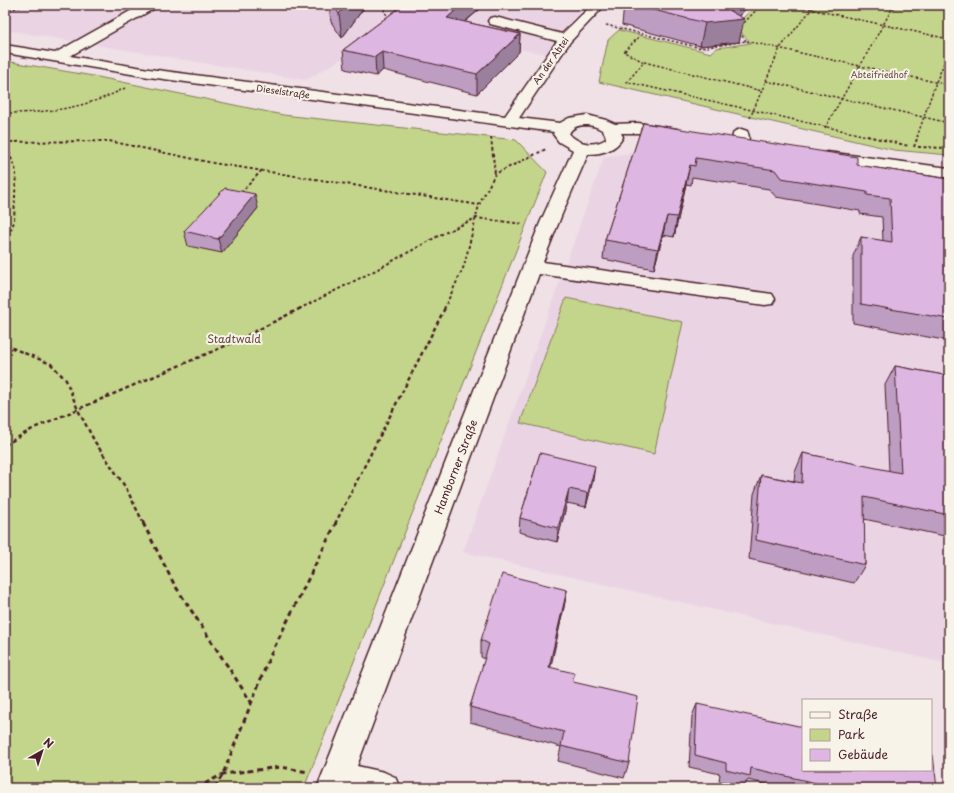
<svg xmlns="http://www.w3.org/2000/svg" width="954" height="793" font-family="'Playpen Sans',sans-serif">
<rect width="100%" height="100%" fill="#efe1e6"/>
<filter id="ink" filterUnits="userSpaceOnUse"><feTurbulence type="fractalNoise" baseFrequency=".025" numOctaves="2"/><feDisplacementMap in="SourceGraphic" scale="8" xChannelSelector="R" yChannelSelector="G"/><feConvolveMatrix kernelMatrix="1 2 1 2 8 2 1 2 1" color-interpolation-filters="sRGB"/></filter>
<g filter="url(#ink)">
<g fill="#ead4e4">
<polygon points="5,5 595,5 546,54 396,27 306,80 5,30"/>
<polygon points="637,152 949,187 949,664 463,552 604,157"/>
</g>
<g fill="#c3d58a" stroke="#867a5a">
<polygon points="756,5 949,5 949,155 894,150 599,82 608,40 619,30 711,53 717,48 751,43 735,26"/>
<polygon points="5,61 93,76 283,115 516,140 547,172 304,788 5,788"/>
<polygon points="566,298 683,322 654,454 520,423"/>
</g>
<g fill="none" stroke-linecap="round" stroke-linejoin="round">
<defs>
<g id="minor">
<path d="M141,5H156L155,8L70,56L149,69L505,116L557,41L490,24L488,21L490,18L495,17L562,34L592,5H605L570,42L519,118L560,123L569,118L587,115L606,120L615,124L638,123L677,129L679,132L677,135L671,137L638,133H621L623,137C616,150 602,154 588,154L562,214L543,262L765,293L772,294L775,299L772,304L765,305L539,274L357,766L384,772L395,777L400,788H317L540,223L573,150L559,142L553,134L554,132L149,77L5,53V45L55,53ZM587,125C596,126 606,129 606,139C594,147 579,144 569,134C572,126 580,125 587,125Z"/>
<path d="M741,129L747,131C750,136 749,143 746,148L740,150L734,148L732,145L733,134L735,131Z"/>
<polygon points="827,152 949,168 949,178 821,160 819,157 821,154"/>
</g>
</defs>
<use href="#minor" stroke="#4a1f2b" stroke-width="3"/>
<g stroke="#4a1f2b" stroke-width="1.5" stroke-dasharray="2.5 2" stroke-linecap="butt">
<polyline points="387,5 384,11 389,18"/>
<polyline points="791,5 949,39"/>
<polyline points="899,5 892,9 860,66 949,85"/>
<polyline points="5,11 28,5"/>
<polyline points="606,25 701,48 746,41 860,66 825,128"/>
<polyline points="741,26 761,5"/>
<polyline points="739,32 746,41"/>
<polyline points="642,34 624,52 644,62 627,82 871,137"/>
<polyline points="644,62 762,91"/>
<polyline points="766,81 949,123"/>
<path d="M5,113C48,113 87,108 125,88"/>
<polyline points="750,118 780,48 815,5"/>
<polyline points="917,137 936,82 949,52"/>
</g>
<g stroke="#4a1f2b" stroke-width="2" stroke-dasharray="3 2.5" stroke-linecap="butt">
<polyline points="867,136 909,146"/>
<polyline points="491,137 495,174"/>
<polyline points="5,142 109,141 213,163 479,205"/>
<polyline points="5,142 16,171 14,222 5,244"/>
<polyline points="914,147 918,136"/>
<polyline points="918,147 949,148"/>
<polyline points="241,193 261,171"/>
<polyline points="299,309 378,269 440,235 476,218 523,224"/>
<polyline points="444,309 464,266 479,205 495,174 546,149"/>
</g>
<g stroke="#4a1f2b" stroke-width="2.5" stroke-dasharray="4 3" stroke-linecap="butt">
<polyline points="5,345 51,364 66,380 78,410 95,442 126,488 144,524"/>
<polyline points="5,445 34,428 232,343 301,308"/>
<polyline points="335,524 445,308"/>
</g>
<g stroke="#4a1f2b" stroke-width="3" stroke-dasharray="5 4" stroke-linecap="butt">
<polyline points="143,523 174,584 251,702"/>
<polyline points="197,788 223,774 281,767 308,772"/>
<polyline points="215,788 223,774 270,656 336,523"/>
</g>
<use href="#minor" fill="#f7f3e8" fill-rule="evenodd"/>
</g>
<g fill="#be9dc2" stroke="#4a1f2b">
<polygon points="329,5 366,5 342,38 331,22"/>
<polygon points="403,5 485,5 465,22 520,34 519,52 477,94 383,70 376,76 345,69 343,50"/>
<polygon points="624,5 749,5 739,16 744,19 739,42 700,46 622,25"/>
<polygon points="643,123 857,165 949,179 949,178 949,341 853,323 853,256 861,237 883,241 882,217 860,214 860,211 776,197 769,189 692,177 691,185 686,184 674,237 663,235 654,269 603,259 605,240"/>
<polygon points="258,208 222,253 188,246 184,231"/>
<polygon points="895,366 949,376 949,537 864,519 865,565 854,583 749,559 754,494 761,475 794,481 795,472 803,453 889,471 885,385"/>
<polygon points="540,453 593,480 586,507 567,503 557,542 519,532 520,518"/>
<polygon points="567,590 564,607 550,668 573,682 629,763 624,778 558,761 561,747 470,722 470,707 485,659 481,657 481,640"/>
<polygon points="697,704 937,788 783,788 748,780 744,786 719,781 720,774 689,767 692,716"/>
</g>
<g fill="#9b809e" stroke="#4a1f2b">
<polygon points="5,5 13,5 5,7"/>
<polygon points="346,5 366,5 342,38 339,14"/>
<polygon points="462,5 485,5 447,36 447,18"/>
<polygon points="733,5 749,5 735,20 744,19 739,42 700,46 705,23 728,10"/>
<polygon points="520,34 519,52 477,94 477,74"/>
<polygon points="382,52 383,70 376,76 375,57"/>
<polygon points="690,165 686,184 674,237 677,217"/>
<polygon points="255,194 258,208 222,253 218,239"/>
<polygon points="667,216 663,235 654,269 658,249"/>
<polygon points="595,466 593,480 586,507 588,493"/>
<polygon points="569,489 567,503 557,542 558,528"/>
<polygon points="567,590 564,607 547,684 549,667"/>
</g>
<g fill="#ddb7e1" stroke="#4a1f2b">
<polygon points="333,5 346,5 339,14"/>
<polygon points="403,5 462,5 447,18 520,34 477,74 382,52 375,57 343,50"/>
<polygon points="634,5 733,5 728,10 744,19 705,23"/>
<polygon points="643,123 857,157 857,165 949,179 949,319 861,304 861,237 892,242 890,198 867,195 867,192 781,178 775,170 696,158 695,166 690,165 677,217 667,216 658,249 605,240"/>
<polygon points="225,188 255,194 218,239 184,231"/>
<polygon points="895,366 949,376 949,515 864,497 865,565 756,540 761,475 802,483 803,453 901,473"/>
<polygon points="540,453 595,466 588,493 569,489 558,528 520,518"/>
<polygon points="502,574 567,590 549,667 574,673 573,682 638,697 629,763 561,746 564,732 470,707 489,644 481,640"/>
<polygon points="697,704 803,727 803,770 931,770 931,755 933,755 937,788 820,788 820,784 751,768 750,776 726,770 726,763 695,755"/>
</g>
</g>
<g text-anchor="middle" stroke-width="4" stroke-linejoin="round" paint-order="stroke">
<g font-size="9" fill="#4a1f2b" stroke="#f7f3e8">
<text transform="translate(551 61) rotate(-55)" y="3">An der Abtei</text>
<text transform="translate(283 92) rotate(8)" y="3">Dieselstraße</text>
</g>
<g font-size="9" fill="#684c43" stroke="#f7f3e8">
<text x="879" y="78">Abteifriedhof</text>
</g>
<g font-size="11" fill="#684c43" stroke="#f7f3e8">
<text x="234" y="343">Stadtwald</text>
</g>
<g font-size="11" fill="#4a1f2b" stroke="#f7f3e8">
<text transform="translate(456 467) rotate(-69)" y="4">Hamborner Straße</text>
</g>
</g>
<rect width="954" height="793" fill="none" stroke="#f7f3e8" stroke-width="20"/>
<rect x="10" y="10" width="934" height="773" fill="none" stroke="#4a1f2b" stroke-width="1.5" filter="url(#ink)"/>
<rect x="802" y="699" width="130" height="72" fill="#f7f3e8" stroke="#b29e9c"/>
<rect x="810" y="712" width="20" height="6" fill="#f7f3e8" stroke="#b29e9c"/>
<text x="838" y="719" font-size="12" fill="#4a1f2b">Straße</text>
<rect x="810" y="729" width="20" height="12" fill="#c3d58a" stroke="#b29e9c"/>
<text x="838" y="739" font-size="12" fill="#4a1f2b">Park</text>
<rect x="810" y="749" width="20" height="12" fill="#ddb7e1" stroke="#b29e9c"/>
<text x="838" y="759" font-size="12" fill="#4a1f2b">Gebäude</text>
<g transform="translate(42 751) rotate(39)" stroke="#f7f3e8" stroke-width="3" paint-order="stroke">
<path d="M0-3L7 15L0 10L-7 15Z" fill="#4a1f2b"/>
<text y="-6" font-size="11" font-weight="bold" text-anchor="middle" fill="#4a1f2b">N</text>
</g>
</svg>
